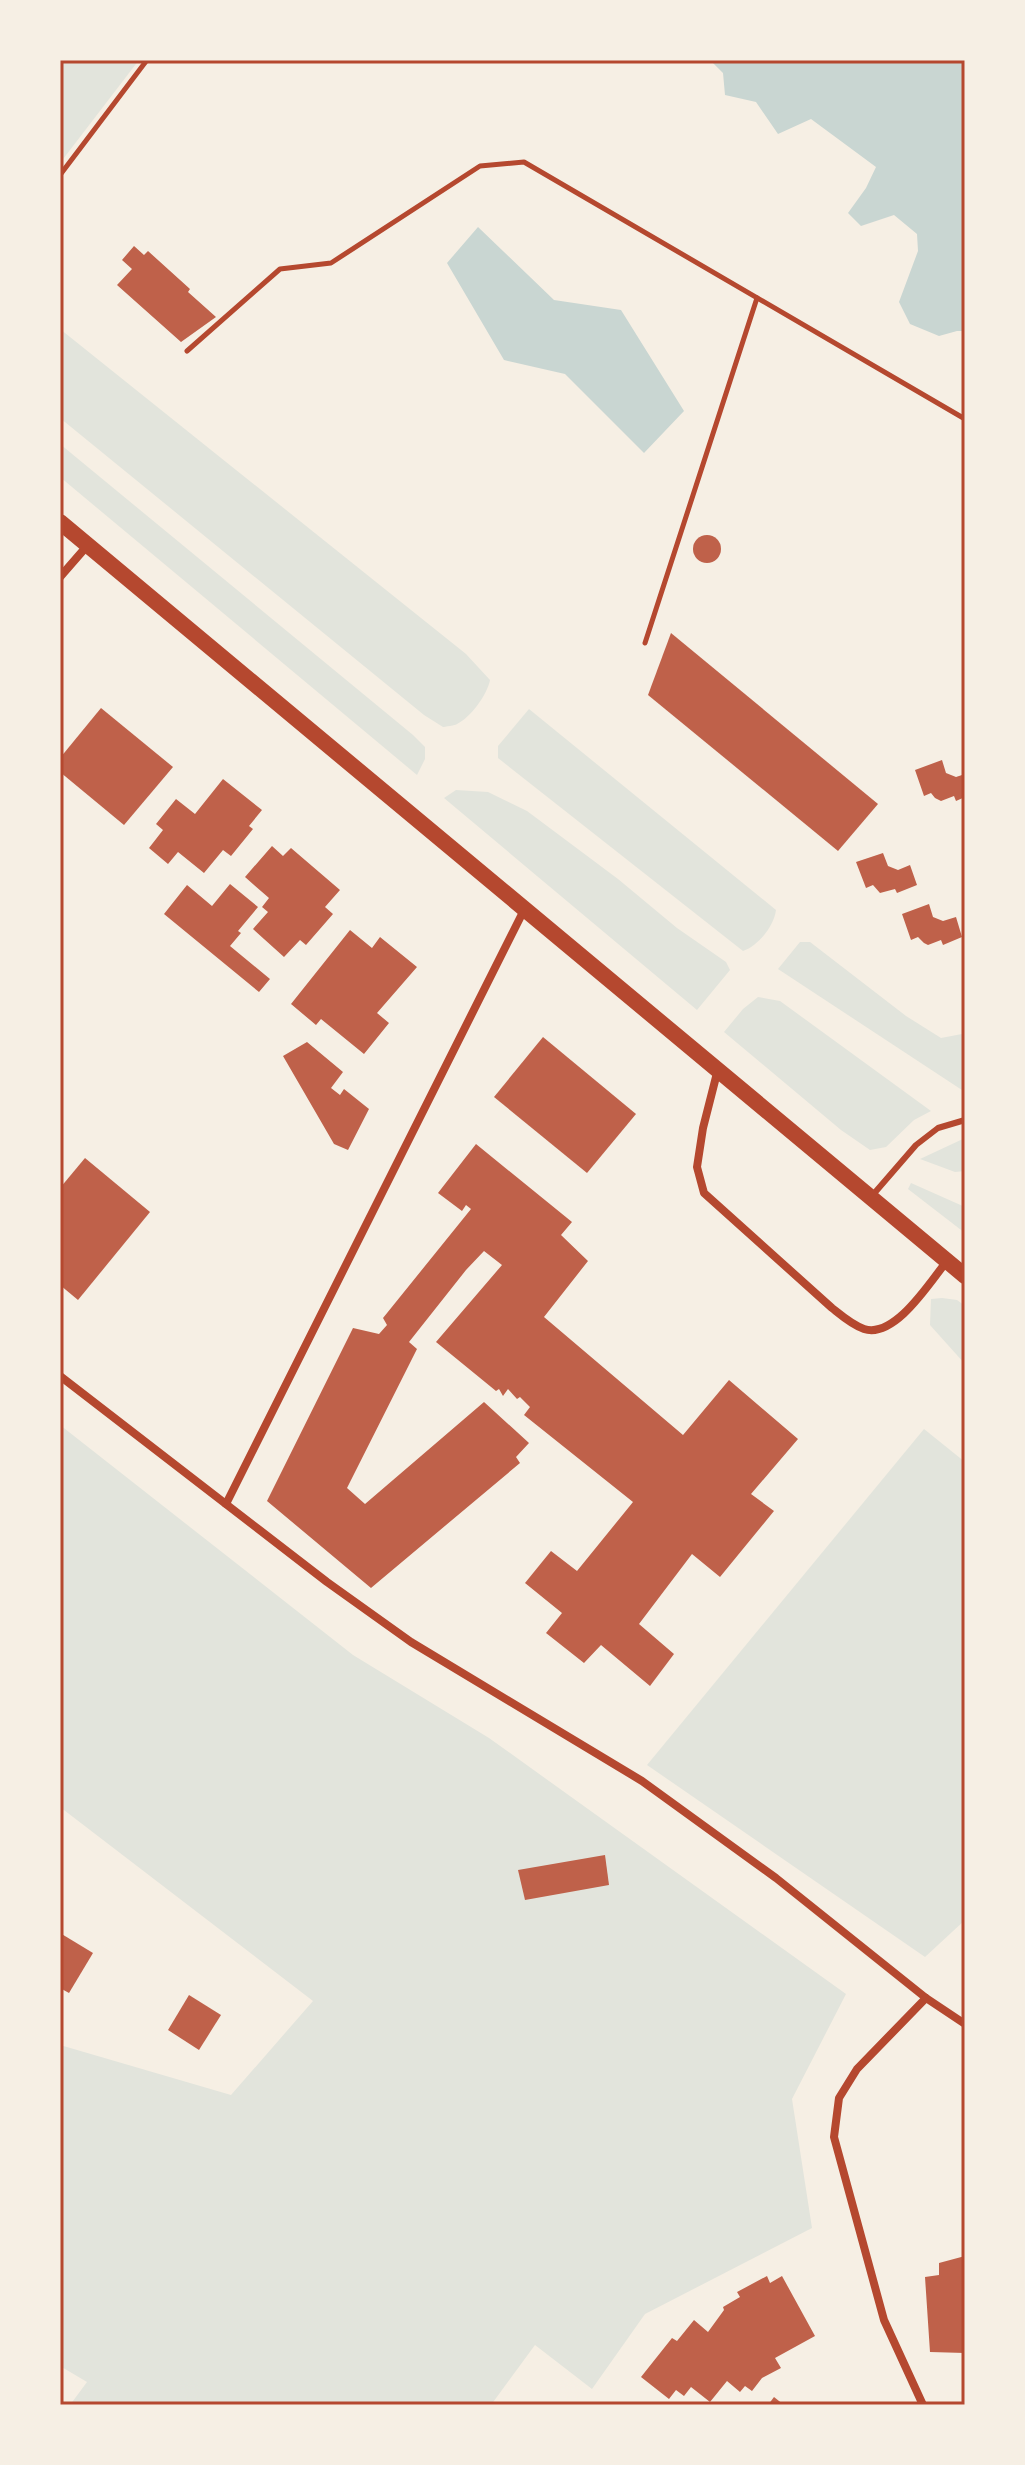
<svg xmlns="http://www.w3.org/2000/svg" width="1025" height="2465" font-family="'Public Sans',sans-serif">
<rect width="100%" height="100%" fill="#f6efe4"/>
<g fill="#e2e4dc">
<polygon points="60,60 139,60 60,163"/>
<path d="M60,329L466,654L490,680C487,695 471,717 457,724C456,725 444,727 443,727L424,715L60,418Z"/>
<polygon points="60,444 413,735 425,747 425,759 417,775 60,477"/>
<path d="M529,709L776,910C774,926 759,945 743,951L498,758V746Z"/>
<polygon points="456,790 488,792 527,811 618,879 677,928 726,962 730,970 697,1010 444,798"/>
<polygon points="800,942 810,942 906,1016 941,1038 962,1034 965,1032 965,1092 778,969"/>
<polygon points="758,997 780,1001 931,1111 914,1120 886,1147 870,1150 841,1130 724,1032 743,1009"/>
<polygon points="965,1138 965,1171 955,1172 920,1159"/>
<polygon points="911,1183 965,1207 965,1233 908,1189"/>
<polygon points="942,1298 957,1300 965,1306 965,1364 930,1325 931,1299"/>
<polygon points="60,1425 353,1655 489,1738 846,1994 792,2099 812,2228 645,2314 592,2389 535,2345 491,2405 70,2405 87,2382 60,2366 60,2045 231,2095 313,2001 60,1807"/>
<polygon points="924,1429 965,1462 965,1920 925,1957 647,1765"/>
</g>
<g fill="#c9d6d2">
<polygon points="710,60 965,60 965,331 957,331 939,336 910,324 899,302 918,251 917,234 894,215 861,226 848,213 866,188 876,167 811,119 778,134 756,102 725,95 723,73"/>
<polygon points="478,227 554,300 621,310 684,411 644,453 565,374 504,360 447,263"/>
</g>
<g fill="#bf614a">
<polygon points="134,246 144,255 148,251 190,289 188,292 216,317 181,342 117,285 132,269 122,260"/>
<circle cx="707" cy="549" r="14"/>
<polygon points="671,633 878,804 838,851 648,695"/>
<polygon points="101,708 173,767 124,825 60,772 60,758"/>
<polygon points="942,760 946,773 956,777 965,774 965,797 956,801 954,796 941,801 935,798 931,793 924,796 915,770"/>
<polygon points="223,779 262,810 249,826 253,829 231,856 223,850 204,873 178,852 168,864 149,848 163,830 156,824 176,799 195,814"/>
<polygon points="272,846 283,856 291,848 340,890 325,907 333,914 306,945 300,940 284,957 253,929 268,912 262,907 269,898 245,877"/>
<polygon points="883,853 888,866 898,870 910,865 917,885 897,893 895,889 880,893 873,885 866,888 856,862"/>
<polygon points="230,884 258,907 238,931 241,933 230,946 270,979 259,992 164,914 187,885 212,906"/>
<polygon points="929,904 933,917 943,921 956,917 962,937 943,945 941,940 928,945 924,943 918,937 911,940 902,914"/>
<polygon points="350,930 372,948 380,937 417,967 377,1013 389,1023 364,1054 321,1019 316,1025 291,1004"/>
<polygon points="543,1037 636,1114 587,1173 494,1097"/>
<polygon points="307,1042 343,1072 331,1088 340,1095 344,1089 369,1109 348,1150 334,1144 283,1056"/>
<polygon points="476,1144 572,1222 561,1235 588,1261 544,1317 683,1435 729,1380 798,1439 751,1494 774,1511 720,1577 692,1554 639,1624 674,1654 650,1686 601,1645 584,1663 546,1633 562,1613 525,1583 551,1551 577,1571 633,1502 524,1415 530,1407 520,1397 517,1399 508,1389 503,1396 499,1389 496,1391 436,1342 502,1265 484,1251 466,1270 409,1342 417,1349 347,1488 365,1504 484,1402 529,1443 516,1457 520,1463 371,1588 267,1501 353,1328 379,1334 387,1325 383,1318 471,1209 466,1205 462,1211 438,1193"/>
<polygon points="85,1158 150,1212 78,1300 60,1285 60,1188"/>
<polygon points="605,1855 609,1885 525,1900 518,1870"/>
<polygon points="60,1933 93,1953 69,1993 60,1988"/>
<polygon points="189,1995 221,2015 199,2050 168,2030"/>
<polygon points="965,2256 965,2353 930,2352 925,2277 939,2275 939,2263"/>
<polygon points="767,2276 770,2283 782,2276 815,2336 775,2358 781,2368 762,2378 752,2391 745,2386 740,2392 727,2381 710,2402 691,2387 684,2396 676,2390 669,2399 641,2377 672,2338 677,2341 694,2320 708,2332 724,2310 723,2307 740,2297 737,2292"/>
<polygon points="774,2397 784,2405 768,2405"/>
</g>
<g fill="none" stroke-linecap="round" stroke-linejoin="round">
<g stroke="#b5482f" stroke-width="5">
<polyline points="60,175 147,60"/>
<polyline points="187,351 280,269 331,263 480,166 524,162 965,419"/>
<polyline points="645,643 757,298"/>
</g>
<polyline stroke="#b5482f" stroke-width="6" points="871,1197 916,1145 938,1128 965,1120"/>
<g stroke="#b5482f" stroke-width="8">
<polyline points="60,577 87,546"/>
<path d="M718,1069L703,1128L697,1167L704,1193L832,1308C842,1316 852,1325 864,1329C895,1339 930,1282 947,1261"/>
<polyline points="60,1376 327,1582 411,1642 642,1781 776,1878 926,1998 965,2024"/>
<polyline points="226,1504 525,908"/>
<polyline points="923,2405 884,2320 834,2137 839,2098 857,2069 926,1998"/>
</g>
<polyline stroke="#b5482f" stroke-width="16" points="60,522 965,1276"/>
</g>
<rect width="1025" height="2465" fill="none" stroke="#f6efe4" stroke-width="124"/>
<rect x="62" y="62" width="901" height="2341" fill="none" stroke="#b5482f" stroke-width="3"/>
</svg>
